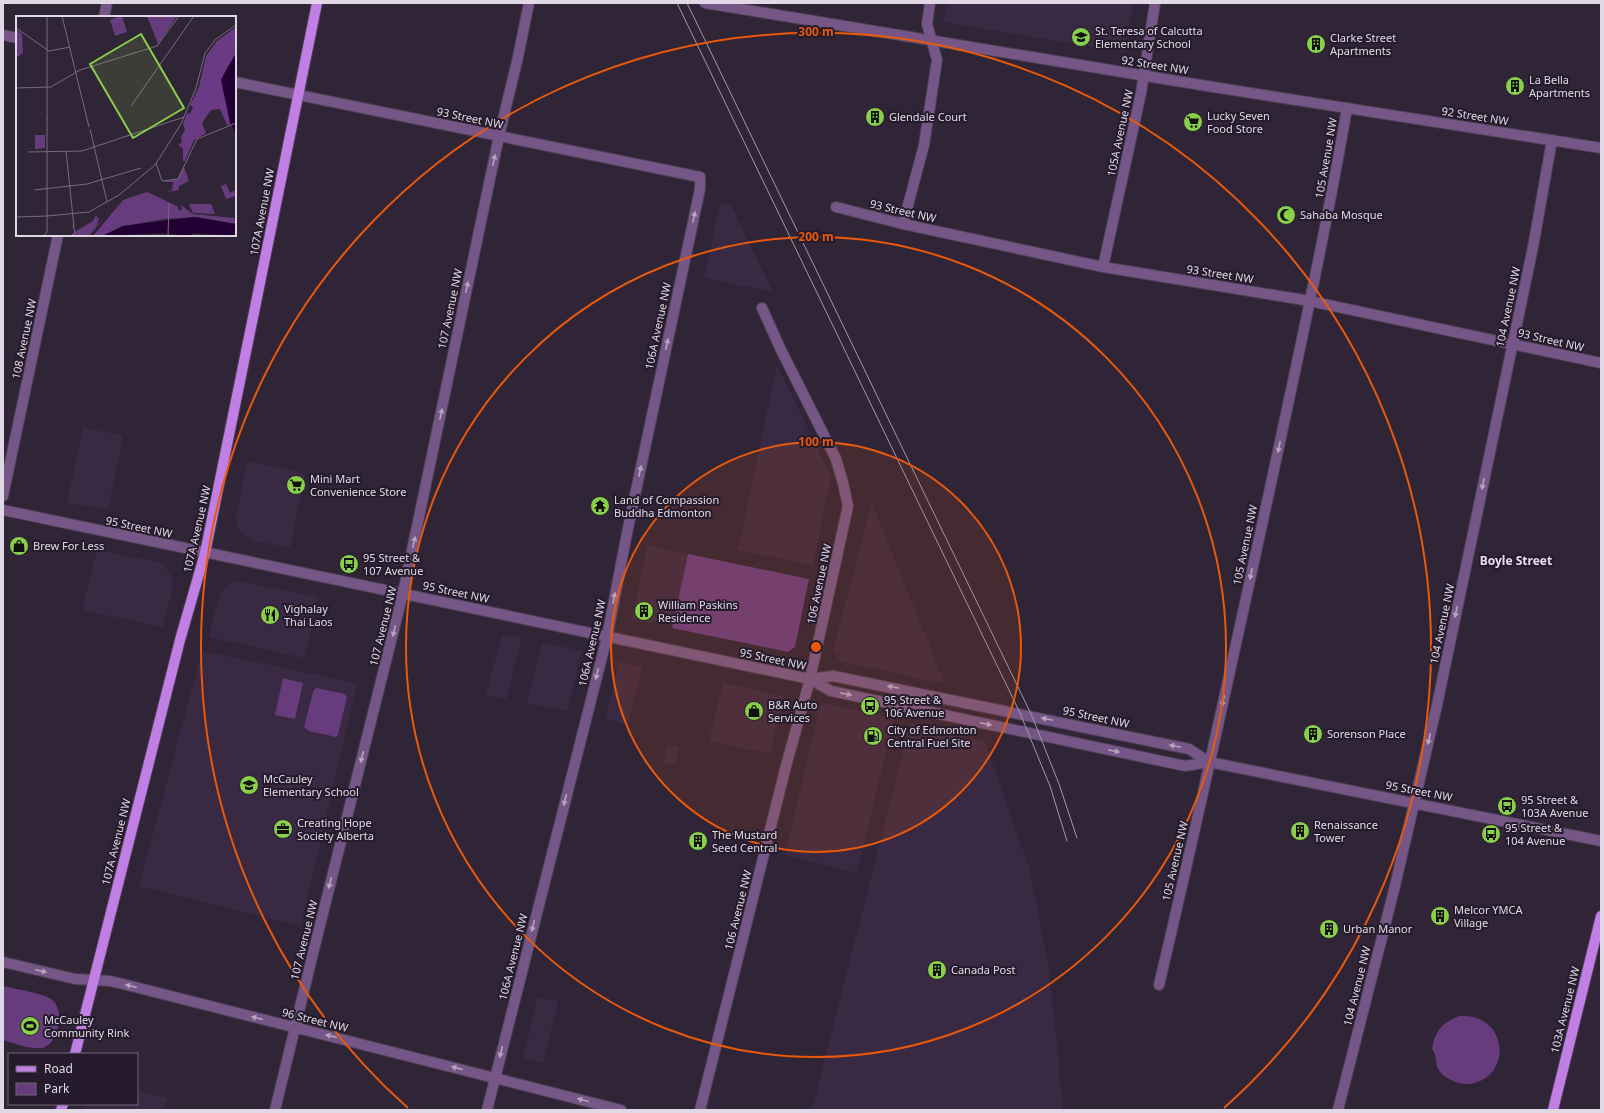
<svg xmlns="http://www.w3.org/2000/svg" width="1604" height="1113" font-family="'Noto Sans',sans-serif">
<rect width="100%" height="100%" fill="#302437"/>
<g fill="#392942">
<polygon points="946,3 1133,3 1125,52 943,22"/>
<polygon points="720,203 731,205 773,292 704,278"/>
<polygon points="777,364 831,477 813,566 738,550"/>
<polygon points="83,427 123,436 108,510 67,502"/>
<polygon points="247,461 305,473 290,548 253,540 242,533 237,526 236,516"/>
<polygon points="872,503 945,684 840,661 833,650"/>
<polygon points="647,545 688,554 673,625 653,621 652,624 632,620"/>
<polygon points="97,550 162,563 170,574 174,583 163,627 82,610"/>
<polygon points="236,581 319,597 304,658 209,637 217,602 221,592 227,585"/>
<polygon points="502,634 522,638 506,699 486,695"/>
<polygon points="542,642 582,651 567,711 527,703"/>
<polygon points="202,651 357,683 301,926 139,886"/>
<polygon points="619,662 642,667 628,724 605,719"/>
<polygon points="723,683 784,696 770,754 709,741"/>
<polygon points="823,703 894,718 857,873 785,855 820,706"/>
<polygon points="910,723 985,742 1030,870 1048,964 1059,1063 1059,1073 1063,1110 812,1110"/>
<polygon points="667,745 679,747 675,766 663,763"/>
<polygon points="538,997 558,1002 543,1063 523,1058"/>
<polygon points="137,1090 167,1098 163,1110 85,1110 86,1104 137,1104"/>
</g>
<g fill="#663c7d">
<polygon points="688,554 809,579 795,647 788,652 672,628"/>
<polygon points="283,678 303,683 295,719 275,715"/>
<polygon points="316,688 345,694 347,698 338,734 336,737 309,731 304,727 313,692"/>
<path d="M3,986C15,989 42,993 51,999C66,1009 59,1044 42,1048C33,1050 13,1043 3,1040Z"/>
<path d="M1460,1016C1510,1013 1513,1081 1467,1084C1458,1084 1449,1080 1442,1074C1433,1065 1439,1058 1432,1049C1434,1032 1443,1021 1460,1016Z"/>
</g>
<g fill="none" stroke-linecap="round" stroke-linejoin="round">
<defs>
<g id="minor">
<polyline points="705,3 1213,87 1601,148"/>
<polyline points="104,17 107,3"/>
<polyline points="3,35 17,38"/>
<polyline points="235,82 700,177 700,189 627,533 607,637 487,1110"/>
<polyline points="836,207 903,224 1103,267 1310,301 1601,363"/>
<polyline points="903,224 924,145 937,60 927,24 930,3"/>
<polyline points="1103,267 1141,93 1155,3"/>
<polyline points="3,496 58,235"/>
<polyline points="3,510 810,679 831,691 1185,766 1209,762 1601,841"/>
<polyline points="810,679 833,676 1189,749 1209,762"/>
<polyline points="3,962 75,979 110,981 127,985 621,1110"/>
<path d="M1159,985C1198,820 1234,654 1270,488C1297,362 1325,236 1347,108"/>
<polyline points="275,1110 317,937 403,593 499,136 518,57 529,3"/>
<polyline points="700,1110 786,766 810,679 848,506 843,483 836,459 781,350 762,308"/>
<polyline points="1338,1110 1394,890 1437,705 1533,247 1552,140"/>
</g>
<g id="major">
<polyline points="75,1054 180,640 205,553 317,3"/>
<polyline points="61,1110 63,1104"/>
<polyline points="1553,1110 1601,916"/>
</g>
</defs>
<use href="#minor" stroke="#4c4153" stroke-width="12"/>
<use href="#major" stroke="#4c4153" stroke-width="12"/>
<use href="#minor" stroke="#755687" stroke-width="10"/>
<use href="#major" stroke="#c17ee5" stroke-width="10"/>
<g stroke="#a198a7" stroke-width="1">
<polyline points="677,3 1020,713 1050,786 1067,841"/>
<polyline points="687,3 1032,716 1059,784 1077,838"/>
</g>
</g>
<defs><path id="oneway-solid" d="M-6-.8H1V-3.2L6.5 0L1 3.2V.8H-6Z"/></defs>
<g fill="#b5a5bf">
<use href="#oneway-solid" transform="translate(494 160) rotate(-78)"/>
<use href="#oneway-solid" transform="translate(694 217) rotate(-78)"/>
<use href="#oneway-solid" transform="translate(467 287) rotate(-78)"/>
<use href="#oneway-solid" transform="translate(667 344) rotate(-78)"/>
<use href="#oneway-solid" transform="translate(441 414) rotate(-78)"/>
<use href="#oneway-solid" transform="translate(1279 447) rotate(102)"/>
<use href="#oneway-solid" transform="translate(640 471) rotate(-78)"/>
<use href="#oneway-solid" transform="translate(1483 484) rotate(102)"/>
<use href="#oneway-solid" transform="translate(414 542) rotate(-78)"/>
<use href="#oneway-solid" transform="translate(1251 574) rotate(102)"/>
<use href="#oneway-solid" transform="translate(614 598) rotate(-79)"/>
<use href="#oneway-solid" transform="translate(1456 612) rotate(102)"/>
<use href="#oneway-solid" transform="translate(394 631) rotate(104)"/>
<use href="#oneway-solid" transform="translate(597 674) rotate(104)"/>
<use href="#oneway-solid" transform="translate(893 687) rotate(-169)"/>
<use href="#oneway-solid" transform="translate(846 694) rotate(12)"/>
<use href="#oneway-solid" transform="translate(1223 701) rotate(103)"/>
<use href="#oneway-solid" transform="translate(1047 719) rotate(-168)"/>
<use href="#oneway-solid" transform="translate(986 724) rotate(12)"/>
<use href="#oneway-solid" transform="translate(1429 739) rotate(103)"/>
<use href="#oneway-solid" transform="translate(1175 746) rotate(-168)"/>
<use href="#oneway-solid" transform="translate(1114 751) rotate(12)"/>
<use href="#oneway-solid" transform="translate(362 757) rotate(104)"/>
<use href="#oneway-solid" transform="translate(565 800) rotate(104)"/>
<use href="#oneway-solid" transform="translate(330 883) rotate(104)"/>
<use href="#oneway-solid" transform="translate(533 926) rotate(104)"/>
<use href="#oneway-solid" transform="translate(41 971) rotate(14)"/>
<use href="#oneway-solid" transform="translate(131 986) rotate(-166)"/>
<use href="#oneway-solid" transform="translate(257 1018) rotate(-166)"/>
<use href="#oneway-solid" transform="translate(331 1036) rotate(-166)"/>
<use href="#oneway-solid" transform="translate(501 1052) rotate(104)"/>
<use href="#oneway-solid" transform="translate(457 1068) rotate(-166)"/>
<use href="#oneway-solid" transform="translate(583 1100) rotate(-165)"/>
</g>
<circle cx="816" cy="647" r="205" fill="#e8590c" fill-opacity=".12"/>
<g fill="none" stroke="#e8590c" stroke-width="2">
<circle cx="816" cy="647" r="205"/>
<circle cx="816" cy="647" r="410"/>
<path d="M408 1108A615 615 0 1 1 1224 1108"/>
</g>
<defs>
<symbol id="school-disc" viewBox="-11 -11 22 22"><circle r="9.5" fill="#89cf49" stroke="#261b2d"/><path d="M0-5L7-2L0 1L-7-2ZM-4 1L0 2.5L4 1V4Q0 6-4 4Z" fill="#111"/></symbol>
<symbol id="building-disc" viewBox="-11 -11 22 22"><circle r="9.5" fill="#89cf49" stroke="#261b2d"/><path d="M-4-6H4V6H1V3H-1V6H-4ZM-2.5-4.3h1.7v1.8h-1.7ZM.8-4.3h1.7v1.8H.8ZM-2.5-1h1.7V.8h-1.7ZM.8-1h1.7V.8H.8Z" fill="#111"/></symbol>
<symbol id="supermarket-disc" viewBox="-11 -11 22 22"><circle r="9.5" fill="#89cf49" stroke="#261b2d"/><path d="M-6-5.5h2.5l.6 2H6L4.5 2H-2.5L-4.4-4H-6ZM-1.5 3.2a1.3 1.3 0 1 0 .1 0ZM3 3.2a1.3 1.3 0 1 0 .1 0Z" fill="#111"/></symbol>
<symbol id="mosque-disc" viewBox="-11 -11 22 22"><circle r="9.5" fill="#89cf49" stroke="#261b2d"/><path d="M3.5-4.9A6 6 0 1 0 3.5 4.9A5 5 0 1 1 3.5-4.9Z" fill="#111"/></symbol>
<symbol id="temple-disc" viewBox="-11 -11 22 22"><circle r="9.5" fill="#89cf49" stroke="#261b2d"/><path d="M0-6L5-2H3V0L6.5 2.5H4V6H1.5V3h-3V6H-4V2.5H-6.5L-3 0V-2H-5Z" fill="#111"/></symbol>
<symbol id="shop-disc" viewBox="-11 -11 22 22"><circle r="9.5" fill="#89cf49" stroke="#261b2d"/><path d="M-5-2.5h2.3a2.7 3.5 0 0 1 5.4 0H5L5.5 6h-11ZM-1.5-2.5h3a1.5 2.3 0 0 0-3 0Z" fill="#111"/></symbol>
<symbol id="bus-disc" viewBox="-11 -11 22 22"><circle r="9.5" fill="#89cf49" stroke="#261b2d"/><path d="M-5-6H5V4H4V6H2V4H-2V6H-4V4H-5ZM-3.5-4V0h7V-4ZM-3.5 1.2v1.5H-2V1.2ZM2 1.2v1.5H3.5V1.2Z" fill="#111"/></symbol>
<symbol id="restaurant-disc" viewBox="-11 -11 22 22"><circle r="9.5" fill="#89cf49" stroke="#261b2d"/><path d="M-5-6h1v4h1v-4h1v4h1v-4h1v5L-1.5 .5V6h-2V.5L-5-1ZM5-6V6H3V1.5H1.5Q1.5-4 5-6Z" fill="#111"/></symbol>
<symbol id="fuel-disc" viewBox="-11 -11 22 22"><circle r="9.5" fill="#89cf49" stroke="#261b2d"/><path d="M-5.5-6h7V0h2V4h1.3V-2.5L3-4.5l.8-.8L6-3V5H2.5V1h-1V6h-7ZM-4.2-4.7v3.2H.2V-4.7Z" fill="#111"/></symbol>
<symbol id="office-disc" viewBox="-11 -11 22 22"><circle r="9.5" fill="#89cf49" stroke="#261b2d"/><path d="M-6-3h4V-5.5h4V-3h4V5H-6ZM-1-4.5V-3h2v-1.5ZM-6 0V1H6V0Z" fill="#111"/></symbol>
<symbol id="stadium-disc" viewBox="-11 -11 22 22"><circle r="9.5" fill="#89cf49" stroke="#261b2d"/><path d="M0-5a6.5 5 0 1 0 0 10a6.5 5 0 1 0 0-10ZM-3.5-1.8h7v3.6h-7Z" fill="#111"/></symbol>
</defs>
<g fill-rule="evenodd">
<use href="#school-disc" x="1070" y="26" width="22" height="22"/>
<use href="#building-disc" x="1305" y="33" width="22" height="22"/>
<use href="#building-disc" x="1504" y="75" width="22" height="22"/>
<use href="#building-disc" x="864" y="106" width="22" height="22"/>
<use href="#supermarket-disc" x="1182" y="111" width="22" height="22"/>
<use href="#mosque-disc" x="1275" y="204" width="22" height="22"/>
<use href="#supermarket-disc" x="285" y="474" width="22" height="22"/>
<use href="#temple-disc" x="589" y="495" width="22" height="22"/>
<use href="#shop-disc" x="8" y="535" width="22" height="22"/>
<use href="#bus-disc" x="338" y="553" width="22" height="22"/>
<use href="#building-disc" x="633" y="600" width="22" height="22"/>
<use href="#restaurant-disc" x="259" y="604" width="22" height="22"/>
<use href="#bus-disc" x="859" y="695" width="22" height="22"/>
<use href="#shop-disc" x="743" y="700" width="22" height="22"/>
<use href="#building-disc" x="1302" y="723" width="22" height="22"/>
<use href="#fuel-disc" x="862" y="725" width="22" height="22"/>
<use href="#school-disc" x="238" y="774" width="22" height="22"/>
<use href="#bus-disc" x="1496" y="795" width="22" height="22"/>
<use href="#office-disc" x="272" y="818" width="22" height="22"/>
<use href="#building-disc" x="1289" y="820" width="22" height="22"/>
<use href="#bus-disc" x="1480" y="823" width="22" height="22"/>
<use href="#building-disc" x="687" y="830" width="22" height="22"/>
<use href="#building-disc" x="1429" y="905" width="22" height="22"/>
<use href="#building-disc" x="1318" y="918" width="22" height="22"/>
<use href="#building-disc" x="926" y="959" width="22" height="22"/>
<use href="#stadium-disc" x="19" y="1015" width="22" height="22"/>
</g>
<g text-anchor="middle" stroke-width="4" stroke-linejoin="round" paint-order="stroke">
<g font-size="11" fill="#e0d9e5" stroke="#261b2d" text-anchor="start">
<text x="1095" y="35">St. Teresa of Calcutta<tspan x="1095" dy="13">Elementary School</tspan></text>
<text x="1330" y="42">Clarke Street<tspan x="1330" dy="13">Apartments</tspan></text>
<text x="1529" y="84">La Bella<tspan x="1529" dy="13">Apartments</tspan></text>
<text x="1207" y="120">Lucky Seven<tspan x="1207" dy="13">Food Store</tspan></text>
<text x="889" y="121">Glendale Court</text>
<text x="1300" y="219">Sahaba Mosque</text>
<text x="310" y="483">Mini Mart<tspan x="310" dy="13">Convenience Store</tspan></text>
<text x="614" y="504">Land of Compassion<tspan x="614" dy="13">Buddha Edmonton</tspan></text>
<text x="33" y="550">Brew For Less</text>
<text x="363" y="562">95 Street &amp;<tspan x="363" dy="13">107 Avenue</tspan></text>
<text x="658" y="609">William Paskins<tspan x="658" dy="13">Residence</tspan></text>
<text x="284" y="613">Vighalay<tspan x="284" dy="13">Thai Laos</tspan></text>
<text x="884" y="704">95 Street &amp;<tspan x="884" dy="13">106 Avenue</tspan></text>
<text x="768" y="709">B&amp;R Auto<tspan x="768" dy="13">Services</tspan></text>
<text x="887" y="734">City of Edmonton<tspan x="887" dy="13">Central Fuel Site</tspan></text>
<text x="1327" y="738">Sorenson Place</text>
<text x="263" y="783">McCauley<tspan x="263" dy="13">Elementary School</tspan></text>
<text x="1521" y="804">95 Street &amp;<tspan x="1521" dy="13">103A Avenue</tspan></text>
<text x="297" y="827">Creating Hope<tspan x="297" dy="13">Society Alberta</tspan></text>
<text x="1314" y="829">Renaissance<tspan x="1314" dy="13">Tower</tspan></text>
<text x="1505" y="832">95 Street &amp;<tspan x="1505" dy="13">104 Avenue</tspan></text>
<text x="712" y="839">The Mustard<tspan x="712" dy="13">Seed Central</tspan></text>
<text x="1454" y="914">Melcor YMCA<tspan x="1454" dy="13">Village</tspan></text>
<text x="1343" y="933">Urban Manor</text>
<text x="951" y="974">Canada Post</text>
<text x="44" y="1024">McCauley<tspan x="44" dy="13">Community Rink</tspan></text>
</g>
<g font-size="11" fill="#e0d9e5" stroke="#261b2d">
<text transform="translate(1155 65) rotate(9)" y="4">92 Street NW</text>
<text transform="translate(1475 116) rotate(9)" y="4">92 Street NW</text>
<text transform="translate(470 118) rotate(12)" y="4">93 Street NW</text>
<text transform="translate(1120 133) rotate(-78)" y="4">105A Avenue NW</text>
<text transform="translate(1326 158) rotate(-80)" y="4">105 Avenue NW</text>
<text transform="translate(903 211) rotate(13)" y="4">93 Street NW</text>
<text transform="translate(262 212) rotate(-79)" y="4">107A Avenue NW</text>
<text transform="translate(1220 274) rotate(9)" y="4">93 Street NW</text>
<text transform="translate(1508 307) rotate(-78)" y="4">104 Avenue NW</text>
<text transform="translate(450 309) rotate(-78)" y="4">107 Avenue NW</text>
<text transform="translate(658 326) rotate(-78)" y="4">106A Avenue NW</text>
<text transform="translate(24 339) rotate(-78)" y="4">108 Avenue NW</text>
<text transform="translate(1551 340) rotate(13)" y="4">93 Street NW</text>
<text transform="translate(139 527) rotate(12)" y="4">95 Street NW</text>
<text transform="translate(197 529) rotate(-77)" y="4">107A Avenue NW</text>
<text transform="translate(1245 545) rotate(-78)" y="4">105 Avenue NW</text>
<text transform="translate(819 584) rotate(-78)" y="4">106 Avenue NW</text>
<text transform="translate(456 592) rotate(12)" y="4">95 Street NW</text>
<text transform="translate(1442 624) rotate(-78)" y="4">104 Avenue NW</text>
<text transform="translate(383 626) rotate(-76)" y="4">107 Avenue NW</text>
<text transform="translate(592 643) rotate(-77)" y="4">106A Avenue NW</text>
<text transform="translate(773 659) rotate(12)" y="4">95 Street NW</text>
<text transform="translate(1096 717) rotate(12)" y="4">95 Street NW</text>
<text transform="translate(1419 791) rotate(11)" y="4">95 Street NW</text>
<text transform="translate(116 842) rotate(-76)" y="4">107A Avenue NW</text>
<text transform="translate(1175 861) rotate(-77)" y="4">105 Avenue NW</text>
<text transform="translate(738 910) rotate(-76)" y="4">106 Avenue NW</text>
<text transform="translate(304 940) rotate(-76)" y="4">107 Avenue NW</text>
<text transform="translate(513 957) rotate(-76)" y="4">106A Avenue NW</text>
<text transform="translate(1357 986) rotate(-76)" y="4">104 Avenue NW</text>
<text transform="translate(1565 1010) rotate(-76)" y="4">103A Avenue NW</text>
<text transform="translate(315 1020) rotate(14)" y="4">96 Street NW</text>
</g>
<g font-size="12" font-weight="bold" fill="#ecddf5" stroke="#261b2d">
<text x="1516" y="565">Boyle Street</text>
</g>
</g>
<g transform="translate(16 16)">
<rect width="220" height="220" fill="#302437"/>
<path d="M103,0H106L111,16L99,20L94,4ZM131,0H161L142,28ZM0,13L6,18L7,37L3,40H0ZM19,119H29V132L19,133ZM168,151L173,165L163,170V174L150,176L156,174L157,166H147L161,163ZM210,168L214,177L220,174V180L210,183L205,170ZM131,176L161,190L163,195L166,193L165,189L177,198L218,202L220,208L181,201L149,203L107,210L87,220H77L107,184ZM173,188H195L199,198L177,197ZM80,199L83,203L80,210L88,202L73,220H56L60,215L77,205Z" fill="#663c7d"/>
<path d="M220,11V37L207,59L215,108L211,109L204,93L195,94L186,107L190,117L178,124L169,145H167V133L162,128L166,127L165,121L169,114L167,108L171,97L174,98L177,91L174,89L183,71L190,40L201,25ZM97,198L107,201L95,208L86,220H78Z" fill="#6b3a85"/>
<path d="M220,37V117L214,107L205,64ZM178,201L220,208V220L178,217H175L177,220H171L147,217L86,220L107,210Z" fill="#203"/>
<path fill="none" stroke="#766c7d" stroke-width="1" d="M46,0L73,111M0,12L33,35L54,31M0,72L35,71L64,54L141,30L163,0M115,90L178,0M31,104V0M74,113L91,186M50,135L58,211M12,136L66,135L168,101M140,147L146,165L162,163L181,123L220,107M18,174L71,168L125,152M0,201L31,200L73,196L103,179L139,149L165,108L180,72L189,37L200,23L220,9M27,220L31,216V103M55,220L59,216L57,209M152,220L153,188"/>
<path fill="#89cf49" fill-opacity="0.15" stroke="#89cf49" stroke-width="2" d="M125,18L168,92L117,122L74,48Z"/>
<rect width="220" height="220" fill="none" stroke="#e0d9e5" stroke-width="2"/>
</g>
<circle cx="816" cy="647" r="6" fill="#e8590c" stroke="#261b2d" stroke-width="2"/>
<g font-size="12" text-anchor="middle" font-weight="bold" fill="#e8590c" stroke="#261b2d" stroke-width="4" stroke-linejoin="round" paint-order="stroke">
<text x="816" y="36">300 m</text>
<text x="816" y="241">200 m</text>
<text x="816" y="446">100 m</text>
</g>
<rect width="1604" height="1113" fill="none" stroke="#e0d9e5" stroke-width="8"/>
<rect x="8" y="1053" width="130" height="52" fill="#261b2d" stroke="#706777"/>
<rect x="16" y="1066" width="20" height="6" fill="#c17ee5" stroke="#706777"/>
<text x="44" y="1073" font-size="12" fill="#e0d9e5">Road</text>
<rect x="16" y="1083" width="20" height="12" fill="#663c7d" stroke="#706777"/>
<text x="44" y="1093" font-size="12" fill="#e0d9e5">Park</text>
</svg>
